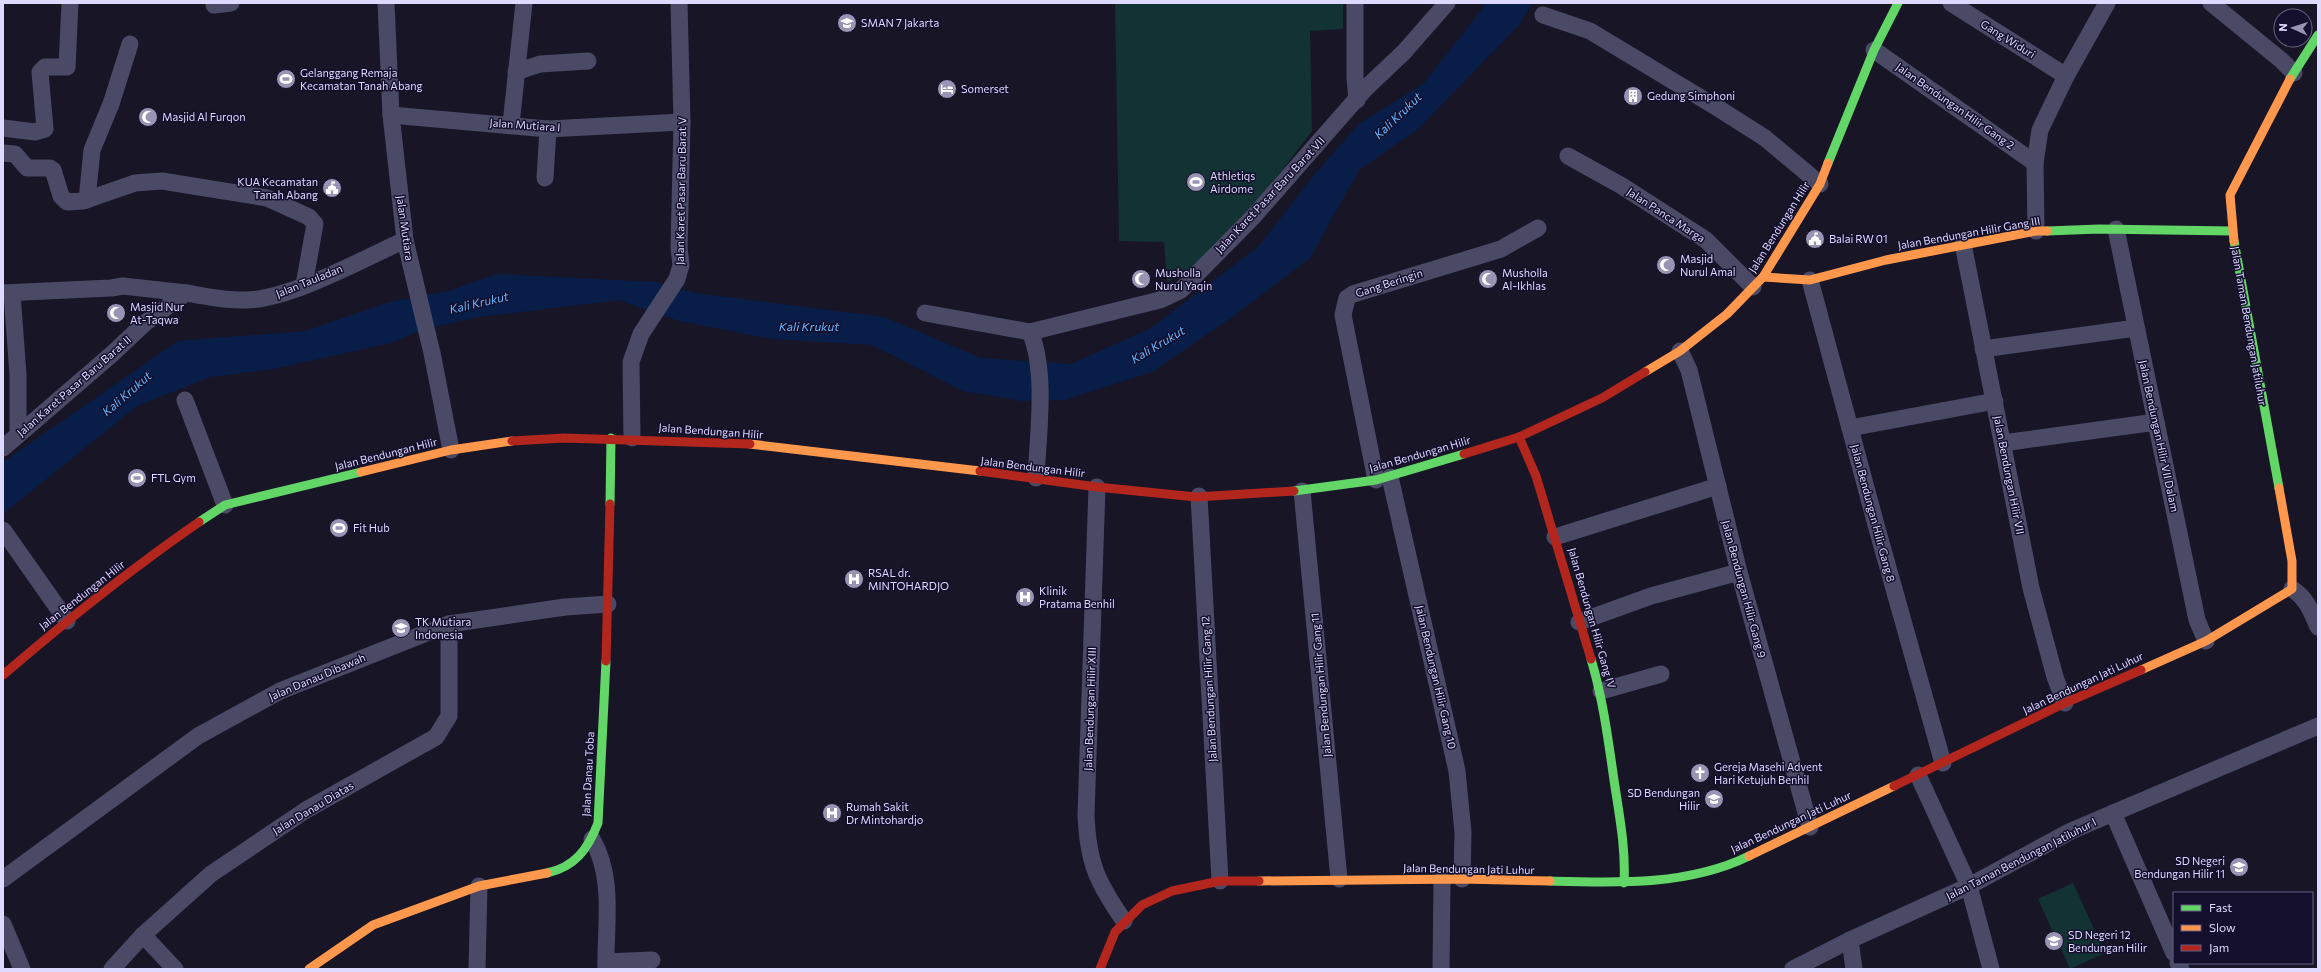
<svg xmlns="http://www.w3.org/2000/svg" width="2321" height="972" font-family="Commissioner,sans-serif">
<rect width="100%" height="100%" fill="#181526"/>
<g fill="#123233">
<polygon points="1115,3 1343,3 1343,29 1310,31 1312,131 1234,233 1182,275 1167,282 1164,242 1119,241"/>
<polygon points="2073,883 2105,953 2070,969 2038,899"/>
</g>
<polygon fill="#081e49" points="1487,3 1532,3 1520,24 1417,130 1359,170 1310,258 1231,318 1152,372 1064,400 1021,401 963,391 872,345 772,339 679,321 619,300 529,311 479,317 424,329 391,343 273,369 210,377 137,406 3,514 3,462 178,341 305,331 389,302 449,291 496,274 657,282 695,293 884,317 981,358 1071,364 1151,328 1259,246 1314,175 1359,124 1423,84"/>
<g fill="none" stroke-linecap="round" stroke-linejoin="round">
<g stroke="#4b4a66" stroke-width="17">
<polyline points="386,3 391,115 405,240 432,353 451,450"/>
<polyline points="1355,3 1355,78 1357,100"/>
<polyline points="1951,3 2066,76"/>
<polyline points="2211,3 2281,60 2294,73"/>
<polyline points="214,5 231,3"/>
<polyline points="1543,15 1590,31 1721,110 1765,138 1820,184"/>
<polyline points="1874,50 2035,163"/>
<polyline points="516,72 540,64 588,61"/>
<polyline points="391,115 548,129 682,122"/>
<polyline points="511,124 524,3"/>
<polyline points="3,128 35,132 45,129 40,72 45,67 67,67 70,3"/>
<polyline points="3,153 15,154 27,168 50,168 53,170 61,196 67,202 83,201 135,183 162,181 267,198 309,217 315,224 304,285"/>
<polyline points="1568,156 1622,186 1706,240 1753,287"/>
<polyline points="545,178 548,129"/>
<polyline points="87,200 92,150 111,104 130,44"/>
<polyline points="2116,229 2197,620 2206,641"/>
<polyline points="2036,231 2035,163 2040,130 2066,76 2107,3"/>
<polyline points="1963,244 2031,588 2055,677 2065,703"/>
<polyline points="1810,280 1878,532 1943,763"/>
<polyline points="3,293 111,288 123,286 186,293"/>
<polyline points="12,293 18,375 18,434"/>
<polyline points="925,313 1030,332 1160,300 1181,290 1253,217 1366,88 1404,52 1447,3"/>
<path d="M1030,332C1047,370 1038,435 1036,478"/>
<polyline points="1983,349 2136,328"/>
<polyline points="1680,351 1689,370 1739,572 1810,827"/>
<polyline points="185,400 225,505"/>
<polyline points="1850,428 1995,401"/>
<polyline points="632,438 631,362 641,334 677,279 681,265 679,248 682,122 679,3"/>
<polyline points="2003,443 2156,422"/>
<path d="M3,448L112,354L145,323L186,293C205,296 227,301 247,300C291,299 363,259 405,240"/>
<polyline points="1390,477 1457,771 1463,832 1462,879"/>
<polyline points="1376,480 1343,315 1347,298 1353,294 1501,249 1538,228"/>
<path d="M1097,487L1086,815C1088,863 1097,882 1124,921"/>
<polyline points="1302,491 1339,879"/>
<polyline points="1199,496 1220,881"/>
<polyline points="3,530 67,621"/>
<polyline points="1555,537 1718,486"/>
<path d="M2292,589C2306,597 2312,613 2318,627"/>
<polyline points="1579,622 1651,596 1739,572"/>
<polyline points="1601,691 1661,674"/>
<polyline points="1918,775 1969,886 1991,969"/>
<polyline points="2113,813 2174,953"/>
<path d="M592,839C615,878 605,926 606,969"/>
<polyline points="3,879 198,736 280,691 449,624 565,607 608,604"/>
<polyline points="3,924 22,969"/>
<polyline points="143,935 175,969"/>
<polyline points="1850,940 1854,969"/>
<polyline points="606,962 652,960"/>
<polyline points="2178,963 2181,969"/>
<polyline points="112,969 143,935 211,874 306,810 436,737 449,716 449,624"/>
<polyline points="477,969 479,886"/>
<polyline points="1441,969 1442,880"/>
<polyline points="1793,969 1850,940 1969,886 2071,831 2318,726"/>
</g>
<g stroke="#63d668" stroke-width="9">
<polyline points="2290,79 2318,35"/>
<polyline points="1828,163 1874,50 1898,3"/>
<polyline points="2047,231 2099,229 2232,231"/>
<polyline points="2234,241 2279,488"/>
<polyline points="1294,491 1376,480 1464,454"/>
<polyline points="610,504 611,438"/>
<polyline points="199,522 225,505 361,472"/>
<path d="M1591,659C1603,699 1608,739 1614,780C1619,814 1626,848 1624,883"/>
<path d="M547,873C575,867 588,849 598,823L606,661"/>
<path d="M1550,881C1616,883 1688,886 1749,856"/>
</g>
<g stroke="#ff974d" stroke-width="9">
<polyline points="2234,241 2230,195 2290,79"/>
<polyline points="1763,277 1810,280 1886,260 2036,231 2047,231"/>
<polyline points="1645,372 1680,351 1727,314 1763,277 1820,184 1828,163"/>
<polyline points="750,444 980,471"/>
<polyline points="361,472 451,450 512,441"/>
<polyline points="2141,670 2206,641 2292,589 2292,561 2279,488"/>
<polyline points="1749,856 1894,786"/>
<polyline points="1259,881 1462,879 1550,881"/>
<polyline points="309,969 373,925 479,886 547,873"/>
</g>
<g stroke="#b3261e" stroke-width="9">
<polyline points="1519,437 1536,476 1591,659"/>
<polyline points="512,441 564,438 750,444"/>
<polyline points="1464,454 1519,437 1602,398 1645,372"/>
<polyline points="980,471 1097,487 1196,497 1294,491"/>
<polyline points="606,661 610,504"/>
<path d="M3,675C66,621 131,569 199,522"/>
<polyline points="1894,786 2065,703 2141,670"/>
<polyline points="1100,969 1115,932 1142,905 1172,891 1220,881 1259,881"/>
</g>
</g>
<defs>
<symbol id="school-disc" viewBox="-11 -11 22 22"><circle r="9.5" fill="#9994b3" stroke="#140f2c"/><path d="M0-5L7-2L0 1L-7-2ZM-4 1L0 2.5L4 1V4Q0 6-4 4Z" fill="#fff"/></symbol>
<symbol id="stadium-disc" viewBox="-11 -11 22 22"><circle r="9.5" fill="#9994b3" stroke="#140f2c"/><path d="M0-5a6.5 5 0 1 0 0 10a6.5 5 0 1 0 0-10ZM-3.5-1.8h7v3.6h-7Z" fill="#fff"/></symbol>
<symbol id="hotel-disc" viewBox="-11 -11 22 22"><circle r="9.5" fill="#9994b3" stroke="#140f2c"/><path d="M-6-4.5h1.5V1H6V5H4.5V3h-9V5H-6ZM-4 0a1.8 1.8 0 1 1 3.6 0ZM.5 0V-2.5h3Q6-2.5 6 0Z" fill="#fff"/></symbol>
<symbol id="building-disc" viewBox="-11 -11 22 22"><circle r="9.5" fill="#9994b3" stroke="#140f2c"/><path d="M-4-6H4V6H1V3H-1V6H-4ZM-2.5-4.3h1.7v1.8h-1.7ZM.8-4.3h1.7v1.8H.8ZM-2.5-1h1.7V.8h-1.7ZM.8-1h1.7V.8H.8Z" fill="#fff"/></symbol>
<symbol id="mosque-disc" viewBox="-11 -11 22 22"><circle r="9.5" fill="#9994b3" stroke="#140f2c"/><path d="M3.5-4.9A6 6 0 1 0 3.5 4.9A5 5 0 1 1 3.5-4.9Z" fill="#fff"/></symbol>
<symbol id="civic-disc" viewBox="-11 -11 22 22"><circle r="9.5" fill="#9994b3" stroke="#140f2c"/><path d="M-.6-6.5H3V-4.5H.6V-3L4-1V1h2V6H-6V1h2V-1L-.6-3ZM-1.2 2.5V6h2.4V2.5Z" fill="#fff"/></symbol>
<symbol id="hospital-disc" viewBox="-11 -11 22 22"><circle r="9.5" fill="#9994b3" stroke="#140f2c"/><path d="M-5-5h3v3.5h4V-5h3V5h-3V1.5h-4V5h-3Z" fill="#fff"/></symbol>
<symbol id="church-disc" viewBox="-11 -11 22 22"><circle r="9.5" fill="#9994b3" stroke="#140f2c"/><path d="M-1.2-6h2.4v3.5h3.3v2.4h-3.3V6h-2.4V-.1h-3.3v-2.4h3.3Z" fill="#fff"/></symbol>
</defs>
<g fill-rule="evenodd">
<use href="#school-disc" x="836" y="12" width="22" height="22"/>
<use href="#stadium-disc" x="275" y="68" width="22" height="22"/>
<use href="#hotel-disc" x="936" y="78" width="22" height="22"/>
<use href="#building-disc" x="1622" y="85" width="22" height="22"/>
<use href="#mosque-disc" x="137" y="106" width="22" height="22"/>
<use href="#stadium-disc" x="1185" y="171" width="22" height="22"/>
<use href="#civic-disc" x="321" y="177" width="22" height="22"/>
<use href="#civic-disc" x="1804" y="228" width="22" height="22"/>
<use href="#mosque-disc" x="1655" y="254" width="22" height="22"/>
<use href="#mosque-disc" x="1130" y="268" width="22" height="22"/>
<use href="#mosque-disc" x="1477" y="268" width="22" height="22"/>
<use href="#mosque-disc" x="105" y="302" width="22" height="22"/>
<use href="#stadium-disc" x="126" y="467" width="22" height="22"/>
<use href="#stadium-disc" x="328" y="517" width="22" height="22"/>
<use href="#hospital-disc" x="843" y="568" width="22" height="22"/>
<use href="#hospital-disc" x="1014" y="586" width="22" height="22"/>
<use href="#school-disc" x="390" y="617" width="22" height="22"/>
<use href="#church-disc" x="1689" y="762" width="22" height="22"/>
<use href="#school-disc" x="1703" y="788" width="22" height="22"/>
<use href="#hospital-disc" x="821" y="802" width="22" height="22"/>
<use href="#school-disc" x="2228" y="856" width="22" height="22"/>
<use href="#school-disc" x="2043" y="930" width="22" height="22"/>
</g>
<g text-anchor="middle" stroke-width="3" stroke-linejoin="round" paint-order="stroke">
<g font-size="11" fill="#ded9ff" stroke="#140f2c" text-anchor="start">
<text x="861" y="27">SMAN 7 Jakarta</text>
<text x="300" y="77">Gelanggang Remaja<tspan x="300" dy="13">Kecamatan Tanah Abang</tspan></text>
<text x="961" y="93">Somerset</text>
<text x="1647" y="100">Gedung Simphoni</text>
<text x="162" y="121">Masjid Al Furqon</text>
<text x="1210" y="180">Athletiqs<tspan x="1210" dy="13">Airdome</tspan></text>
<text x="318" y="186" text-anchor="end">KUA Kecamatan<tspan x="318" dy="13">Tanah Abang</tspan></text>
<text x="1829" y="243">Balai RW 01</text>
<text x="1680" y="263">Masjid<tspan x="1680" dy="13">Nurul Amal</tspan></text>
<text x="1155" y="277">Musholla<tspan x="1155" dy="13">Nurul Yaqin</tspan></text>
<text x="1502" y="277">Musholla<tspan x="1502" dy="13">Al-Ikhlas</tspan></text>
<text x="130" y="311">Masjid Nur<tspan x="130" dy="13">At-Taqwa</tspan></text>
<text x="151" y="482">FTL Gym</text>
<text x="353" y="532">Fit Hub</text>
<text x="868" y="577">RSAL dr.<tspan x="868" dy="13">MINTOHARDJO</tspan></text>
<text x="1039" y="595">Klinik<tspan x="1039" dy="13">Pratama Benhil</tspan></text>
<text x="415" y="626">TK Mutiara<tspan x="415" dy="13">Indonesia</tspan></text>
<text x="1714" y="771">Gereja Masehi Advent<tspan x="1714" dy="13">Hari Ketujuh Benhil</tspan></text>
<text x="1700" y="797" text-anchor="end">SD Bendungan<tspan x="1700" dy="13">Hilir</tspan></text>
<text x="846" y="811">Rumah Sakit<tspan x="846" dy="13">Dr Mintohardjo</tspan></text>
<text x="2225" y="865" text-anchor="end">SD Negeri<tspan x="2225" dy="13">Bendungan Hilir 11</tspan></text>
<text x="2068" y="939">SD Negeri 12<tspan x="2068" dy="13">Bendungan Hilir</tspan></text>
</g>
<g font-size="11" fill="#ded9ff" stroke="#140f2c">
<text transform="translate(2008 39) rotate(32)" y="4">Gang Widuri</text>
<text transform="translate(1955 106) rotate(35)" y="4">Jalan Bendungan Hilir Gang 2</text>
<text transform="translate(525 125) rotate(4)" y="4">Jalan Mutiara I</text>
<text transform="translate(681 191) rotate(-89)" y="4">Jalan Karet Pasar Baru Barat V</text>
<text transform="translate(1270 195) rotate(-47)" y="4">Jalan Karet Pasar Baru Barat VII</text>
<text transform="translate(1666 215) rotate(33)" y="4">Jalan Panca Marga</text>
<text transform="translate(1779 227) rotate(-58)" y="4">Jalan Bendungan Hilir</text>
<text transform="translate(405 228) rotate(82)" y="4">Jalan Mutiara</text>
<text transform="translate(1969 233) rotate(-10)" y="4">Jalan Bendungan Hilir Gang III</text>
<text transform="translate(309 281) rotate(-22)" y="4">Jalan Tauladan</text>
<text transform="translate(1389 283) rotate(-18)" y="4">Gang Beringin</text>
<text transform="translate(2249 326) rotate(80)" y="4">Jalan Taman Bendungan Jatiluhur</text>
<text transform="translate(74 386) rotate(-41)" y="4">Jalan Karet Pasar Baru Barat II</text>
<text transform="translate(711 431) rotate(4)" y="4">Jalan Bendungan Hilir</text>
<text transform="translate(2159 436) rotate(78)" y="4">Jalan Bendungan Hilir VII Dalam</text>
<text transform="translate(386 454) rotate(-14)" y="4">Jalan Bendungan Hilir</text>
<text transform="translate(1420 454) rotate(-16)" y="4">Jalan Bendungan Hilir</text>
<text transform="translate(1033 467) rotate(7)" y="4">Jalan Bendungan Hilir</text>
<text transform="translate(2009 475) rotate(79)" y="4">Jalan Bendungan Hilir VII</text>
<text transform="translate(1873 513) rotate(75)" y="4">Jalan Bendungan Hilir Gang 8</text>
<text transform="translate(1744 589) rotate(75)" y="4">Jalan Bendungan Hilir Gang 9</text>
<text transform="translate(82 595) rotate(-38)" y="4">Jalan Bendungan Hilir</text>
<text transform="translate(1592 618) rotate(74)" y="4">Jalan Bendungan Hilir Gang IV</text>
<text transform="translate(317 677) rotate(-23)" y="4">Jalan Danau Dibawah</text>
<text transform="translate(1436 677) rotate(77)" y="4">Jalan Bendungan Hilir Gang 10</text>
<text transform="translate(2083 683) rotate(-25)" y="4">Jalan Bendungan Jati Luhur</text>
<text transform="translate(1321 685) rotate(-95)" y="4">Jalan Bendungan Hilir Gang 11</text>
<text transform="translate(1209 689) rotate(-93)" y="4">Jalan Bendungan Hilir Gang 12</text>
<text transform="translate(1090 709) rotate(-88)" y="4">Jalan Bendungan Hilir XIII</text>
<text transform="translate(588 774) rotate(-87)" y="4">Jalan Danau Toba</text>
<text transform="translate(313 808) rotate(-31)" y="4">Jalan Danau Diatas</text>
<text transform="translate(1791 822) rotate(-25)" y="4">Jalan Bendungan Jati Luhur</text>
<text transform="translate(2021 859) rotate(-27)" y="4">Jalan Taman Bendungan Jatiluhur I</text>
<text transform="translate(1469 869) rotate(1)" y="4">Jalan Bendungan Jati Luhur</text>
</g>
<g font-size="12" font-style="italic" fill="#67b7ff" stroke="#140f2c">
<text transform="translate(1398 116) rotate(-44)" y="4">Kali Krukut</text>
<text transform="translate(479 303) rotate(-13)" y="4">Kali Krukut</text>
<text x="809" y="331">Kali Krukut</text>
<text transform="translate(1158 345) rotate(-31)" y="4">Kali Krukut</text>
<text transform="translate(127 394) rotate(-41)" y="4">Kali Krukut</text>
</g>
</g>
<rect width="2321" height="972" fill="none" stroke="#ded9ff" stroke-width="8"/>
<rect x="2173" y="892" width="140" height="72" fill="#140f2c" stroke="#656080"/>
<rect x="2181" y="905" width="20" height="6" fill="#63d668" stroke="#656080"/>
<text x="2209" y="912" font-size="12" fill="#ded9ff">Fast</text>
<rect x="2181" y="925" width="20" height="6" fill="#ff974d" stroke="#656080"/>
<text x="2209" y="932" font-size="12" fill="#ded9ff">Slow</text>
<rect x="2181" y="945" width="20" height="6" fill="#b3261e" stroke="#656080"/>
<text x="2209" y="952" font-size="12" fill="#ded9ff">Jam</text>
<g transform="translate(2293 28) rotate(273)"><circle r="19" fill="#140f2c" stroke="#656080"/>
<path d="M0-3L7 15L0 10L-7 15Z" fill="#9994b3"/>
<text y="-6" font-size="11" font-weight="bold" text-anchor="middle" fill="#ded9ff">N</text>
</g>
</svg>
